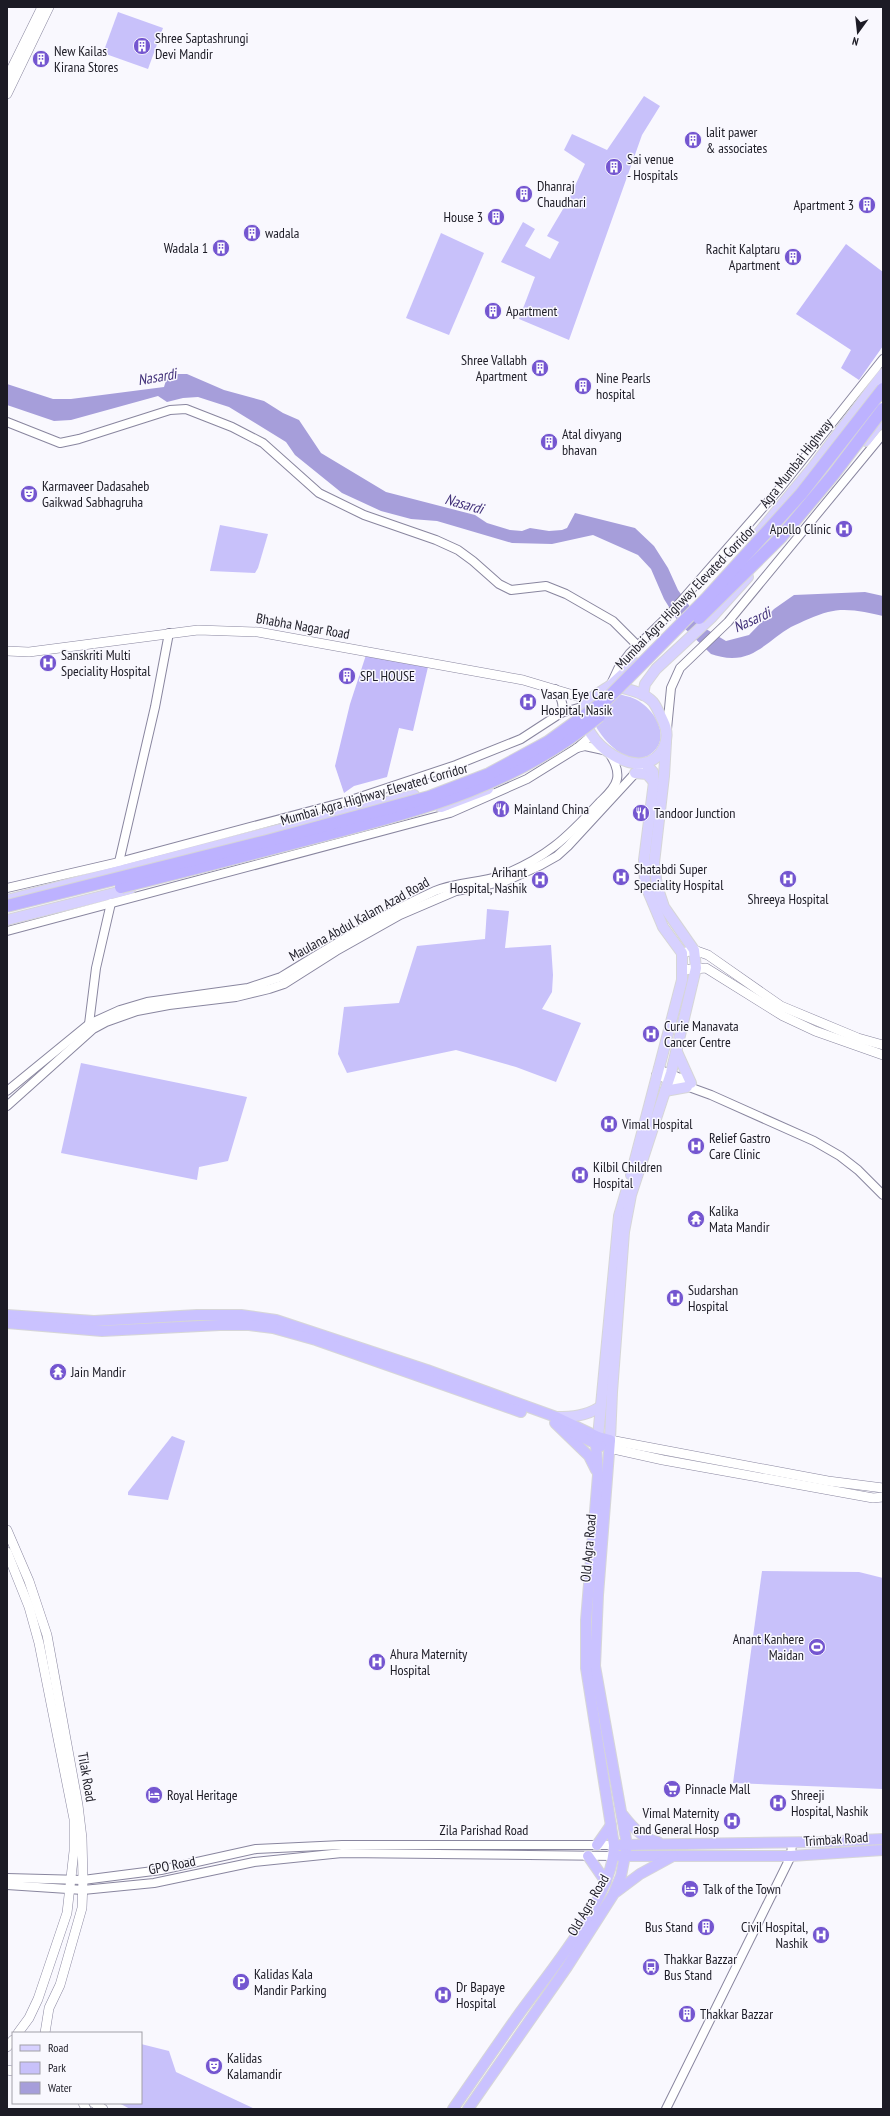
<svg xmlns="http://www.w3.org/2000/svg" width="890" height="2116" font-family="'PT Sans Narrow',sans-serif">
<rect width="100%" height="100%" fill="#f9f8fe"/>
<g fill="#c8c1fa">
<polygon points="118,12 163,28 148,69 103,53"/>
<polygon points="644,96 660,106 642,135 569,340 519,319 535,277 501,262 523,222 535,229 525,246 550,259 559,242 547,236 569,199 585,164 564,150 572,134 607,150"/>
<polygon points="441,233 484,253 449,335 406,318"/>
<polygon points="220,525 268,534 258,568 255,573 210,571"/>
<path d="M615,693C621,695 629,696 635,699C654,708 672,737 652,753C630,771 600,739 593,720Z"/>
<polygon points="487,909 509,911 505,948 551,945 553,975 552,992 542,1009 581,1023 556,1082 516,1067 456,1050 347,1073 338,1054 344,1007 399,1003 417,946 485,939"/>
<polygon points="81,1063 247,1097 228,1161 199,1167 197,1180 61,1153"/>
<polygon points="172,1436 185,1441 168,1500 128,1495 128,1492"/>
<polygon points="762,1571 859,1572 883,1578 883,1789 733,1783"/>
<polygon points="141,2044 169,2051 176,2072 255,2109 130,2109 119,2103 141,2103"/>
</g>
<g fill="#c3baf9">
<polygon points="846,244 883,272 883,346 859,380 841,368 851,350 796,314"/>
<polygon points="366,655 428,667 413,731 399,728 387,777 354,786 344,793 335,766 350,704"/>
</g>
<path fill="#a69eda" d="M168,374H187L224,390L264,401L283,413L299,420L321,453L386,492L475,515L487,523L510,530L522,531L530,528L549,531L562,530L567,528L575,513L635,528L654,546L668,568L678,590L706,629L726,641L749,635L774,609L794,595L865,592L883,596V616C867,612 845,607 828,612C816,615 802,622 791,627C771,638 757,658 732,658C725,658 717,656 711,654L679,623L664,599L651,569L638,555L593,535L552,544L512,543L437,521L411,519L381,511L342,493L295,455L286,442L229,407L198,397L183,398L167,402L158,396L71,420L54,421L7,405V384L53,399H71L164,387Z"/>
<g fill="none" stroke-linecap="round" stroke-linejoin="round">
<defs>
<g id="tertiary">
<polyline points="7,422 60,443 79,439 170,410 186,409 232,427 263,443 319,493 364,515 436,540 458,550 473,561 499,584 511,590 546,586 566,594 613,621 638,646"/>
<polyline points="611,684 618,669 630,653 669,615 781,487 883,359"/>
<path d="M555,689C560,696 565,704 561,713"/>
<polyline points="667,729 671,688 680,668 728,622 883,434"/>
<polyline points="119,862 155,707 169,633"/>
<polyline points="7,888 119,862 348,801 456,765 521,739 561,713 585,706"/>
<polyline points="7,931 450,813 527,779 577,748 592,735"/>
<polyline points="91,1027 89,1024 96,968 111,903"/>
<polyline points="658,1069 690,1082"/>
<polyline points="656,1075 711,1095 814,1141 840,1156 858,1170 883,1195"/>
<path d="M7,1091L89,1024L120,1010L147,1002L248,988L281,977C331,946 382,915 435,891C456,882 479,883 500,876C545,859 567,838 599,803C605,797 615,789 617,779C619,769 613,759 608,751L585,746L577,748"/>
<polyline points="7,1106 93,1029 106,1022 137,1011 169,1005 236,997 269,989 284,984 336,951 400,915 456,891 506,881 541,865 557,856 568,846 639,769"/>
<polyline points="7,1878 83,1880 161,1870 256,1849 342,1845 614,1845"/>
<polyline points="7,1885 83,1890 154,1883 254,1862 342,1853 614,1856"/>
<polyline points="666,2109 791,1856 792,1843"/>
</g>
<g id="secondary">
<polyline points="7,78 42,7"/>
<polyline points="7,94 49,7"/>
<polyline points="7,651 29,652 198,630 258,632 523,680 590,700"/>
<polyline points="682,953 694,950 708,955 781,1006 858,1038 883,1045"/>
<polyline points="682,970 706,968 783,1016 815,1031 883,1055"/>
<polyline points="610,1440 828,1481 883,1488"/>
<polyline points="609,1448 663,1460 873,1498 883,1497"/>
<polyline points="7,1530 29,1581 47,1635 78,1805 82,1838 83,1880 82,1908 60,1985 49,2008 45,2033"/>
<polyline points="7,1552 29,1607 39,1643 74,1819 74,1851 67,1913 38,1999 29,2018 18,2033"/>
<polyline points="7,2047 13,2040"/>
<polyline points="7,2070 13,2071"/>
<polyline points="83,2103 86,2109"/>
<polyline points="94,2103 103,2109"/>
</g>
<g id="primary">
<polyline points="866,441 883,419"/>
<polyline points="756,536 812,468 883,374"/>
<path d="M611,685C624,689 643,691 653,702C657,707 660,715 663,721C667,729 668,738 664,747C644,789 576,741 585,707C588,696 604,691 612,684C620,677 627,670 635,663"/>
<polyline points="643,695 645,684 656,669 712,617 748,577"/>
<polyline points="635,773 647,774 654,782"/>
<polyline points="441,807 488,789"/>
<polyline points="7,900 414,795"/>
<polyline points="7,920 130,889"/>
<polyline points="677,1052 691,1083"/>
<polyline points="665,1091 687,1087"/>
<polyline points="631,1175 682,980 682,953 663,927 645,884 644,860 654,782 653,772 645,763"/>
<path d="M556,1417C572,1417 586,1416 600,1407"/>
<polyline points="598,1437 619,1216 626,1192"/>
<polyline points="610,1440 612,1392 624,1232 631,1195 671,1073 696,968 694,950 664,907 657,886 654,863 664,776 666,742"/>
</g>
<g id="trunk">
<polyline points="7,1315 94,1321 197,1315 241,1315 276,1320 427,1370 556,1417 598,1437 610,1440 598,1595 595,1666 627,1845 621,1876 613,1895 567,1967 468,2109"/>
<polyline points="7,1323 102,1331 220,1325 249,1325 273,1328 316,1340 521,1412"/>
<polyline points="555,1423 589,1456 596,1470"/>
<polyline points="565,1429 601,1446"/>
<path d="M623,1815C632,1827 643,1839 658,1842"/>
<polyline points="597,1845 611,1825"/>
<polyline points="620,1845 819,1842 883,1839"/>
<polyline points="588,1856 606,1882"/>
<polyline points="619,1856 791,1856 883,1850"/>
<polyline points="616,1892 640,1874 673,1856"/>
<path d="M453,2109C475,2077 497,2045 519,2014C549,1972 614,1897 614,1845L586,1668V1620L598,1475L596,1445L598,1437"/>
</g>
</defs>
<use href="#tertiary" stroke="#89869f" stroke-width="10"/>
<use href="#secondary" stroke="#89869f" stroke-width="10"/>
<use href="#primary" stroke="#d6d6d8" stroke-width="12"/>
<use href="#trunk" stroke="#d6d6d8" stroke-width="12"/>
<use href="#tertiary" stroke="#fff" stroke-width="8"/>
<use href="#secondary" stroke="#fff" stroke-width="9"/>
<use href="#primary" stroke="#d7d1ff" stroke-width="10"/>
<use href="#trunk" stroke="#cac2ff" stroke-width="10"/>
<defs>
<g id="motorway-bridge">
<polyline points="699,618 781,537 833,475 883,409"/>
<path d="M121,887C189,870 256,853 324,835C426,808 515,785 599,716"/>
<polyline points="7,906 267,841 429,797 489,774 548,742 606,700 706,599 801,494 883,389"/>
</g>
</defs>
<use href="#motorway-bridge" stroke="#d6d6d8" stroke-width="14" stroke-linecap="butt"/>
<use href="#motorway-bridge" stroke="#bdb2ff" stroke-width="12"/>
</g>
<defs>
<symbol id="building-disc" viewBox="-11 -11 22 22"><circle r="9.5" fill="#7456d0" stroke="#f9f8fe"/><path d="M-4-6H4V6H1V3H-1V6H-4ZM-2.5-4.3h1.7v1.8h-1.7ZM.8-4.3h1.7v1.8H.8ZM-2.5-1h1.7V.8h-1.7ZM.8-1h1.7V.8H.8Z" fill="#fff"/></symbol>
<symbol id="theatre-disc" viewBox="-11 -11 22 22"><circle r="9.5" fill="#7456d0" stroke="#f9f8fe"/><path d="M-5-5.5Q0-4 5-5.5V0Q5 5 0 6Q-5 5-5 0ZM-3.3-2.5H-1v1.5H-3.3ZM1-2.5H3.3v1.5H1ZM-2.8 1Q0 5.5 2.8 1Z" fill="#fff"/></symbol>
<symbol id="hospital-disc" viewBox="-11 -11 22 22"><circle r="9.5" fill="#7456d0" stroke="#f9f8fe"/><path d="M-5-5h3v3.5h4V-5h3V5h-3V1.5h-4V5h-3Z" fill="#fff"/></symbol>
<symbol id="restaurant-disc" viewBox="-11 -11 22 22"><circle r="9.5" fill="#7456d0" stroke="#f9f8fe"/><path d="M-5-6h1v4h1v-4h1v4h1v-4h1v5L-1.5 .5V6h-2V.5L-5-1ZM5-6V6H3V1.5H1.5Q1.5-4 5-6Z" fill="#fff"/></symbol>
<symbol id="temple-disc" viewBox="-11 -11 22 22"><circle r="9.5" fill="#7456d0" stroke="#f9f8fe"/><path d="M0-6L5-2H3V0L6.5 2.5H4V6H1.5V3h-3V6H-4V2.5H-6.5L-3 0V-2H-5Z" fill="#fff"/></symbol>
<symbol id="stadium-disc" viewBox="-11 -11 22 22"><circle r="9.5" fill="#7456d0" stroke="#f9f8fe"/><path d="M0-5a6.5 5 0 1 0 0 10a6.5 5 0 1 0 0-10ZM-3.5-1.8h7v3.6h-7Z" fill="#fff"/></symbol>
<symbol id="supermarket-disc" viewBox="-11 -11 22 22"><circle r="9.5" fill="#7456d0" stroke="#f9f8fe"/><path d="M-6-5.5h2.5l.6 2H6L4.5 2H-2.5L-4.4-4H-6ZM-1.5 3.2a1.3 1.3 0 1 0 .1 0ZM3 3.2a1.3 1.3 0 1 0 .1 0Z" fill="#fff"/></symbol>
<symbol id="hotel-disc" viewBox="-11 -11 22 22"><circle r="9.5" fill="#7456d0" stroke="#f9f8fe"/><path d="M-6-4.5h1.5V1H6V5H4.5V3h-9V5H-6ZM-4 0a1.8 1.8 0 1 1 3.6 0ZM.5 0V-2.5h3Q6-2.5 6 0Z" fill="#fff"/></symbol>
<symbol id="bus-disc" viewBox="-11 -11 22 22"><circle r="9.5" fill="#7456d0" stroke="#f9f8fe"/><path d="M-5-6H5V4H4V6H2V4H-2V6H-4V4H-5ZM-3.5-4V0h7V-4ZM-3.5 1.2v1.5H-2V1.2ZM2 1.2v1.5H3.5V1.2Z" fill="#fff"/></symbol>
<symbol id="parking-disc" viewBox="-11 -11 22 22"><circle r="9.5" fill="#7456d0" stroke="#f9f8fe"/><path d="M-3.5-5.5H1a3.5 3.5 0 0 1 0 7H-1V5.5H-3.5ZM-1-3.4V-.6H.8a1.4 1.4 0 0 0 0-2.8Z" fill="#fff"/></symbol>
</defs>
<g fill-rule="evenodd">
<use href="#building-disc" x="132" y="36" width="20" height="20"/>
<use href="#building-disc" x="31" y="49" width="20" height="20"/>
<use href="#building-disc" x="683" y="130" width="20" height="20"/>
<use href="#building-disc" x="604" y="157" width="20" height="20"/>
<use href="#building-disc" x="514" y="184" width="20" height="20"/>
<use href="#building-disc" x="857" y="195" width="20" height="20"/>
<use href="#building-disc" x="486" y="207" width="20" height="20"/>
<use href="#building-disc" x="242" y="223" width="20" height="20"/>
<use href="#building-disc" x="211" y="238" width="20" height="20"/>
<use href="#building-disc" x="783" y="247" width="20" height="20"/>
<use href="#building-disc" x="483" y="301" width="20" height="20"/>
<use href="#building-disc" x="530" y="358" width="20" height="20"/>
<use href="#building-disc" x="573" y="376" width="20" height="20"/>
<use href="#building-disc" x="539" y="432" width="20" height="20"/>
<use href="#theatre-disc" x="19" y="484" width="20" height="20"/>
<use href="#hospital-disc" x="834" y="519" width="20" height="20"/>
<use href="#hospital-disc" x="38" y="653" width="20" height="20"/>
<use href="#building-disc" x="337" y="666" width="20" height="20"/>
<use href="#hospital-disc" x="518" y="692" width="20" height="20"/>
<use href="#restaurant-disc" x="491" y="799" width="20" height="20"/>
<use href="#restaurant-disc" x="631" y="803" width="20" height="20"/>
<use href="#hospital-disc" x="611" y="867" width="20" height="20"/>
<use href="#hospital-disc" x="778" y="869" width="20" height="20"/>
<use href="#hospital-disc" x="530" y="870" width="20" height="20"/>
<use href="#hospital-disc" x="641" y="1024" width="20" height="20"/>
<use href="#hospital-disc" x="599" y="1114" width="20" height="20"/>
<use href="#hospital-disc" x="686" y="1136" width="20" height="20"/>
<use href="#hospital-disc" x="570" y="1165" width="20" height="20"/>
<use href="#temple-disc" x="686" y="1209" width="20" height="20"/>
<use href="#hospital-disc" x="665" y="1288" width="20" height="20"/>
<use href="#temple-disc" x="48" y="1362" width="20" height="20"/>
<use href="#stadium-disc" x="807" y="1637" width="20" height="20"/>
<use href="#hospital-disc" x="367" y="1652" width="20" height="20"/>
<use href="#supermarket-disc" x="662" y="1779" width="20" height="20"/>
<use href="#hotel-disc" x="144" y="1785" width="20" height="20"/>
<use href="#hospital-disc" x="768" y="1793" width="20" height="20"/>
<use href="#hospital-disc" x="722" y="1811" width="20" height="20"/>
<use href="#hotel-disc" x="680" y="1879" width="20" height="20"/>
<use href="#building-disc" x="696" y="1917" width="20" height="20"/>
<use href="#hospital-disc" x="811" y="1925" width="20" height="20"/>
<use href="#bus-disc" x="641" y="1957" width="20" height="20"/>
<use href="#parking-disc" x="231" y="1972" width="20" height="20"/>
<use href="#hospital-disc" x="433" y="1985" width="20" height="20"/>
<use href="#building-disc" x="677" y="2004" width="20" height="20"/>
<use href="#theatre-disc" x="204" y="2056" width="20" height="20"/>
</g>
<g text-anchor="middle" stroke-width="3" stroke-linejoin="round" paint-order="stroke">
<g font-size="14" fill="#1c1b25" stroke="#f9f8fe" text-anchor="start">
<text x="155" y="43">Shree Saptashrungi<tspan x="155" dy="16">Devi Mandir</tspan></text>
<text x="54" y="56">New Kailas<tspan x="54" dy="16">Kirana Stores</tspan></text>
<text x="706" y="137">lalit pawer<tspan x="706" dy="16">&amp; associates</tspan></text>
<text x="627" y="164">Sai venue<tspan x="627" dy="16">- Hospitals</tspan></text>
<text x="537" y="191">Dhanraj<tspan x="537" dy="16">Chaudhari</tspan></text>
<text x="854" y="210" text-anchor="end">Apartment 3</text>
<text x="483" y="222" text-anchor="end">House 3</text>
<text x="265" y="238">wadala</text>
<text x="208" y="253" text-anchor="end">Wadala 1</text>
<text x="780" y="254" text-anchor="end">Rachit Kalptaru<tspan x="780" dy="16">Apartment</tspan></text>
<text x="506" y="316">Apartment</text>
<text x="527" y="365" text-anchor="end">Shree Vallabh<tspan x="527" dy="16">Apartment</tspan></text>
<text x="596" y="383">Nine Pearls<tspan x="596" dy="16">hospital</tspan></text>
<text x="562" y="439">Atal divyang<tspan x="562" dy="16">bhavan</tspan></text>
<text x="42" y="491">Karmaveer Dadasaheb<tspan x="42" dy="16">Gaikwad Sabhagruha</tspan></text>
<text x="831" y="534" text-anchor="end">Apollo Clinic</text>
<text x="61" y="660">Sanskriti Multi<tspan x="61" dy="16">Speciality Hospital</tspan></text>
<text x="360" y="681">SPL HOUSE</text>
<text x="541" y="699">Vasan Eye Care<tspan x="541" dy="16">Hospital, Nasik</tspan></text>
<text x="514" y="814">Mainland China</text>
<text x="654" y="818">Tandoor Junction</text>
<text x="634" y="874">Shatabdi Super<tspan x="634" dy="16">Speciality Hospital</tspan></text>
<text x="527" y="877" text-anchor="end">Arihant<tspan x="527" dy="16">Hospital, Nashik</tspan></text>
<text x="788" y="904" text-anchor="middle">Shreeya Hospital</text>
<text x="664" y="1031">Curie Manavata<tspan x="664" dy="16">Cancer Centre</tspan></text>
<text x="622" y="1129">Vimal Hospital</text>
<text x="709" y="1143">Relief Gastro<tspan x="709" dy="16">Care Clinic</tspan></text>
<text x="593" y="1172">Kilbil Children<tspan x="593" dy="16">Hospital</tspan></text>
<text x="709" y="1216">Kalika<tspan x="709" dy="16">Mata Mandir</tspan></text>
<text x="688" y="1295">Sudarshan<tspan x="688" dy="16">Hospital</tspan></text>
<text x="71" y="1377">Jain Mandir</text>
<text x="804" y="1644" text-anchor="end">Anant Kanhere<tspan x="804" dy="16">Maidan</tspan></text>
<text x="390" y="1659">Ahura Maternity<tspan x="390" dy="16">Hospital</tspan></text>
<text x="685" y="1794">Pinnacle Mall</text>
<text x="167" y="1800">Royal Heritage</text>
<text x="791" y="1800">Shreeji<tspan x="791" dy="16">Hospital, Nashik</tspan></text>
<text x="719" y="1818" text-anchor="end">Vimal Maternity<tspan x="719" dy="16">and General Hosp</tspan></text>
<text x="703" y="1894">Talk of the Town</text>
<text x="693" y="1932" text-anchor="end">Bus Stand</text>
<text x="808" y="1932" text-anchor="end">Civil Hospital,<tspan x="808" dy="16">Nashik</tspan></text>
<text x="664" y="1964">Thakkar Bazzar<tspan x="664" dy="16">Bus Stand</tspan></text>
<text x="254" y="1979">Kalidas Kala<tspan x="254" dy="16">Mandir Parking</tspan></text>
<text x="456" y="1992">Dr Bapaye<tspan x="456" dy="16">Hospital</tspan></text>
<text x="700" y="2019">Thakkar Bazzar</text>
<text x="227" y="2063">Kalidas<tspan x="227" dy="16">Kalamandir</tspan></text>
</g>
<g font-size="14" fill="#1c1b25" stroke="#f9f8fe">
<text transform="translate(796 463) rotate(-52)" y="5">Agra Mumbai Highway</text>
<text transform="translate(685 597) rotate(-46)" y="5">Mumbai Agra Highway Elevated Corridor</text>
<text transform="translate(303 626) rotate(10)" y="5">Bhabha Nagar Road</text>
<text transform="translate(374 794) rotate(-16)" y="5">Mumbai Agra Highway Elevated Corridor</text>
<text transform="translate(359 919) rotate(-29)" y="5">Maulana Abdul Kalam Azad Road</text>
<text transform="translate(588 1548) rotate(-85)" y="5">Old Agra Road</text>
<text transform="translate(87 1777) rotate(80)" y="5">Tilak Road</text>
<text x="484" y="1835">Zila Parishad Road</text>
<text transform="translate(836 1839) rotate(-4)" y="5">Trimbak Road</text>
<text transform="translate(172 1865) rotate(-11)" y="5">GPO Road</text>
<text transform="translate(588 1905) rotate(-60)" y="5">Old Agra Road</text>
</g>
<g font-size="15" font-style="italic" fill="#43327a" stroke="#f9f8fe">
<text transform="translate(157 377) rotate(-10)" y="5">Nasardi</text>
<text transform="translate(464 504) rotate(16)" y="5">Nasardi</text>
<text transform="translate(752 620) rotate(-25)" y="5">Nasardi</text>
</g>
</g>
<rect width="890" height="2116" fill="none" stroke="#1c1b25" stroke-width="16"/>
<rect x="12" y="2032" width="130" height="72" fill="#f9f8fe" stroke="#a1a0a7"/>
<rect x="20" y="2045" width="20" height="6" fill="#d7d1ff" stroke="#a1a0a7"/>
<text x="48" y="2052" font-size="12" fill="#1c1b25">Road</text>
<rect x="20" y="2062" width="20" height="12" fill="#c8c1fa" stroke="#a1a0a7"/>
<text x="48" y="2072" font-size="12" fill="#1c1b25">Park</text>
<rect x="20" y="2082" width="20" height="12" fill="#a69eda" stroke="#a1a0a7"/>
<text x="48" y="2092" font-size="12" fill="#1c1b25">Water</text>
<g transform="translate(858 32) rotate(195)" stroke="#f9f8fe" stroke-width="3" paint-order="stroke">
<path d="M0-3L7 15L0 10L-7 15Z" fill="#1c1b25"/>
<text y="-6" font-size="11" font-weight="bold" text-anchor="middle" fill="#1c1b25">N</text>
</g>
</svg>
